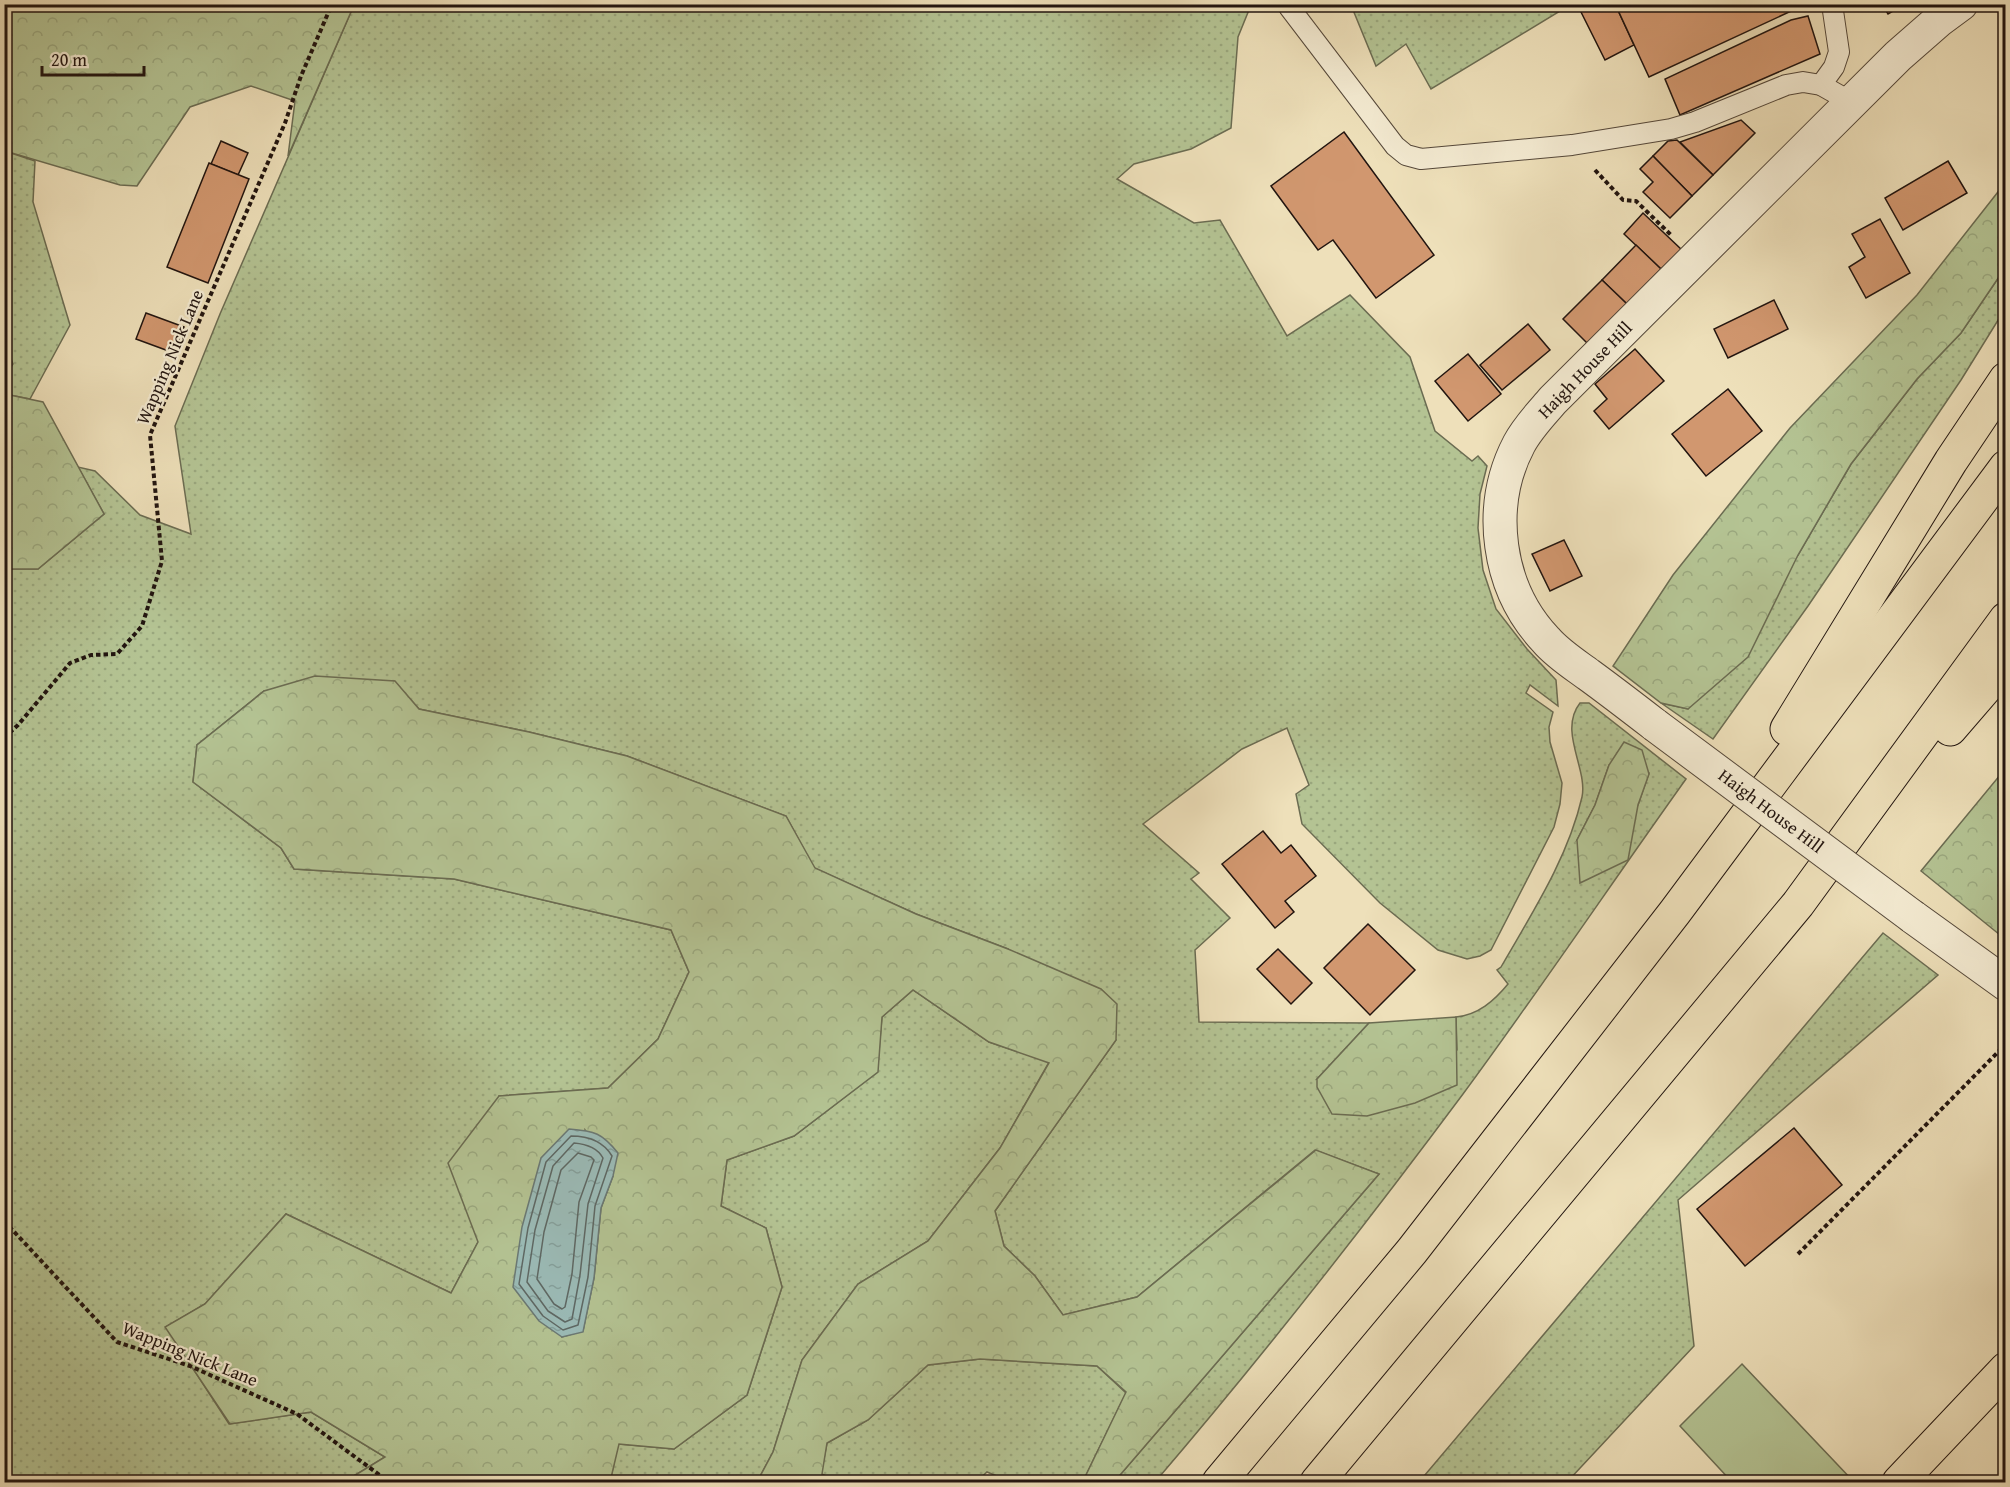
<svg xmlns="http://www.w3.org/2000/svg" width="2010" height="1487" font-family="'Gentium Book Plus',serif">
<defs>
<pattern id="grass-dots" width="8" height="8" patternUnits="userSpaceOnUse" patternTransform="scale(1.5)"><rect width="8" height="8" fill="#b4c393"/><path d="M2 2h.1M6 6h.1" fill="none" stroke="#9aa77e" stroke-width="1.8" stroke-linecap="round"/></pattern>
<pattern id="forest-crowns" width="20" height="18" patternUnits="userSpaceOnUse" patternTransform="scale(1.5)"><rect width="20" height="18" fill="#b4c393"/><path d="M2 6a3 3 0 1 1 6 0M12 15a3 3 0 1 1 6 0" fill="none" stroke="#9aa77e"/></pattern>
<pattern id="water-ripples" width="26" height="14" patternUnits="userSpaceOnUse" patternTransform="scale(1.5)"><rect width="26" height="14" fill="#9bbbb7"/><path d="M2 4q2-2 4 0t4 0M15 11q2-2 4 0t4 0" fill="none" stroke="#85a09c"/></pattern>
</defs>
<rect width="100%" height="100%" fill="#eee0ba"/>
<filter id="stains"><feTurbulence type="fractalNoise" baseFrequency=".00333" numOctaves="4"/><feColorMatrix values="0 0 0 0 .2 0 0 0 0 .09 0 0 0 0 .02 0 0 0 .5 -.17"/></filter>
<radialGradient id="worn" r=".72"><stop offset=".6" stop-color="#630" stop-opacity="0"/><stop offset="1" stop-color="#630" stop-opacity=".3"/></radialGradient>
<g fill="url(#grass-dots)" stroke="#6b6c52" stroke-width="1.5" fill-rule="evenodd">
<path d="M354,5H1251L1238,37L1231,128L1191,149L1134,164L1117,179L1194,223L1220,220L1287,336L1350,295L1410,357L1435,431L1472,461L1478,456L1487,466L1480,494L1478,528L1483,570L1496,609L1527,649L1556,680L1558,706L1530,685L1526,693L1553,712L1549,727L1550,742L1562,783L1560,804L1554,827L1491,950L1480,956L1467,959L1438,950L1380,903L1302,824L1296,794L1309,785L1287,728L1242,749L1143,824L1199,873L1191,879L1230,918L1195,950L1199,1022L1369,1023L1317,1079L1457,1050L1456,1017C1478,1015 1494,1001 1508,984L1497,970L1501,967C1532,913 1568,858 1582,797C1588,769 1558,731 1580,703H1589L1686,779C1611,884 1539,991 1463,1094C1364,1227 1262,1357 1155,1482H1114L1379,1174L1315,1150L1137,1297L1063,1315L1035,1276L1004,1246L995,1211L1116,1040L1008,949L916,914L814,868L786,816L627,756L529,732L419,709L394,681L264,691L197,745L193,782L281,848L294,869L454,879L671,930L689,972L658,1039L608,1088L499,1096L478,1242L451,1293L286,1214L205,1304L166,1327L229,1424L311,1412L385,1457L344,1482H5V569H38L104,514L78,467L95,471L140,515L191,534L175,426L220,314ZM1609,765L1649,773L1638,805L1577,840L1595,805Z"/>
<polygon points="1351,5 1570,5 1431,89 1406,44 1376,66"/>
<polygon points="5,151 35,161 33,202 70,325 30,399 5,394 4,378 13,364 4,342"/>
<polygon points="2005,268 2005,309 1961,380 1808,606 1713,739 1661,703 1688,709 1798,555 1851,464 1917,379 1961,333"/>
<polygon points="1883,933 1938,975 1678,1200 1694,1346 1567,1482 1419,1482"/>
<polygon points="913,990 989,1042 1049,1062 1000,1148 928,1241 858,1284 802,1360 773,1452 757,1482 610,1482 618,1444 674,1449 747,1395 782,1287 766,1228 721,1206 727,1160 794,1136 877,1072 882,1017"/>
<polygon points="980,1359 1097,1366 1126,1393 1085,1477 1078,1482 1011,1482 987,1472 976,1482 837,1482 821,1474 827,1443 868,1420 928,1365"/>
</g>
<g fill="url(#forest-crowns)" stroke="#6b6c52" stroke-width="1.5" fill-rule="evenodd">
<polygon points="250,4 265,7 268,4 354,5 288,156 295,101 251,86 190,107 137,186 120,185 5,151 5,5"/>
<polygon points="2005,183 2005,268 1961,333 1917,379 1851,464 1798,555 1748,657 1688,709 1661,703 1613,666 1673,575 1790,428 1917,295"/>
<polygon points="5,394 43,402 104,514 38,569 5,569"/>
<path d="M315,676L395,681L419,709L529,732L627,756L786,816L815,868L916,914L1008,949L1101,989L1117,1004L1116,1040L995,1211L1004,1246L1035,1276L1063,1315L1137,1297L1316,1150L1379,1174L1114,1482H1078L1085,1477L1126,1392L1097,1366L980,1359L928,1365L868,1420L827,1443L822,1474L837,1482H757L773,1452L802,1360L858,1284L928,1241L1000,1148L1049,1063L989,1042L913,990L882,1017L878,1072L794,1136L727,1160L721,1206L766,1228L782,1287L747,1395L674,1449L619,1444L610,1482H344L385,1457L311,1412L230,1424L165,1327L205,1304L286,1214L451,1293L478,1242L448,1163L499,1096L608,1088L658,1039L689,972L671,930L454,879L294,869L281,848L193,782L197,745L264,691ZM585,1130L613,1176L601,1208L594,1278L583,1331L562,1337Z"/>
<polygon points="1624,742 1642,750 1649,774 1638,805 1628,860 1580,883 1577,840 1595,805 1609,765"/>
<polygon points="2005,769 2005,939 1921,871"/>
<polygon points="1456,1017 1457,1085 1415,1103 1367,1116 1332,1114 1317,1087 1317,1079 1369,1023"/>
</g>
<polygon fill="#b4c393" stroke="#6b6c52" stroke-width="1.5" points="1742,1364 1854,1482 1732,1482 1680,1426"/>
<path fill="url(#water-ripples)" stroke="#6b7974" stroke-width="1.5" d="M569,1129C595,1131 602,1133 618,1153L613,1176L601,1208L594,1278L583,1332L562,1337L539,1321L513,1287L522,1227L541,1158Z"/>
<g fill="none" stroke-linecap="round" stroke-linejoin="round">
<g stroke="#5e6864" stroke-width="1.5">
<path d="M571,1136C588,1136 603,1141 612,1156L595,1206L588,1277L578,1325L563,1330L543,1316L519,1284L528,1228L546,1162Z"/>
<path d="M574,1143C586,1144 597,1147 603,1158L588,1204L580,1275L572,1319L565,1322L548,1311L527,1282L535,1230L553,1166Z"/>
<polygon points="578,1153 591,1157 594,1160 579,1202 572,1274 565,1307 562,1309 554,1304 537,1279 544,1232 561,1170"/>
</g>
</g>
<g fill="#d1976f" stroke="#221510" stroke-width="1.5">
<polygon points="1577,4 1625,4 1617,8 1634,45 1605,60"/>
<polygon points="1625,4 1802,4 1802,6 1649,77 1617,8"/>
<polygon points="1882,4 1905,4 1888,14"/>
<polygon points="1808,16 1820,54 1680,115 1665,79 1791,20"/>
<polygon points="1741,120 1755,133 1713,175 1680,142"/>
<polygon points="1344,132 1434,255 1376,298 1333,240 1318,250 1271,186"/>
<polygon points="1677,140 1713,175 1692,196 1653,156 1668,141"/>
<polygon points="221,141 248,153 238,175 211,164"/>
<polygon points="1653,156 1692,196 1670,218 1643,192 1653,182 1640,169"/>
<polygon points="1948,161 1967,193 1903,230 1885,198"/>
<polygon points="209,163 249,179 208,283 167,267"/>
<polygon points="1643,213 1683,251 1661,269 1624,234"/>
<polygon points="1880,219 1910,273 1866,298 1849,267 1865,257 1852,234"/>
<polygon points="1636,245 1661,269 1627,304 1602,280"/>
<polygon points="1602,280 1627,304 1588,344 1563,319"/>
<polygon points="1774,300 1788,329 1728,358 1714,329"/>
<polygon points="146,313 184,327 174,353 136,339"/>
<polygon points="1528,324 1550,350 1502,390 1480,365"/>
<polygon points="1635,349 1664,381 1609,429 1594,411 1607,399 1595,384"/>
<polygon points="1468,354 1501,394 1468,421 1435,381"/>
<polygon points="1728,389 1762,431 1706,476 1672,434"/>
<polygon points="1564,540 1582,576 1550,591 1532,554"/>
<polygon points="1263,831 1281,853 1291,845 1316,876 1285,901 1294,912 1275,928 1222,864"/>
<polygon points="1368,924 1415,970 1370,1015 1324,968"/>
<polygon points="1278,949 1312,983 1291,1004 1257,969"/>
<polygon points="1794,1128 1842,1185 1745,1266 1697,1209"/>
</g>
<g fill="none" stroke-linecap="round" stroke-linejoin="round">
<defs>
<g id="service">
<polyline points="1289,7 1395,146 1406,155 1421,159 1572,145 1671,129 1695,122 1786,85 1803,82 1821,85 1851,102"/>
<polyline points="1821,85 1834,67 1839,52 1832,4"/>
</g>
<g id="minor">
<path d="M1655,725C1633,708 1611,691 1589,675C1574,664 1558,654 1546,640C1497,588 1486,507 1519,444C1528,427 1541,414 1553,400L1898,56L1938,21L1961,4"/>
<polyline points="1913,917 2006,984"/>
</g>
<polyline id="primary" points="1899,1482 2006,1369"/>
<g id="motorway">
<polyline points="1787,729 1951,461 2006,379"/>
<polyline points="1950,729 2006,664"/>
<polyline points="1219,1482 1412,1251 1675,912 2006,467"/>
<polyline points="1317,1482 1798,904 2006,619"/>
</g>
</defs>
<use href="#service" stroke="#55483a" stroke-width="22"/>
<use href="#minor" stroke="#55483a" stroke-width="35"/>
<use href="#primary" stroke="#221510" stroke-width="35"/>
<use href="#motorway" stroke="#221510" stroke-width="35"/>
<g stroke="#221510" stroke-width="4" stroke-dasharray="4.5 3" stroke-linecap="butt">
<polyline points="1595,170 1623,200 1636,201 1672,236"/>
<polyline points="4,738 18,725 70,663 91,655 117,654 142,626 162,561 150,435 285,123 301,76 332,4"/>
<polyline points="4,1221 117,1342 190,1366 297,1414 389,1482"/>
<polyline points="1798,1254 2006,1044"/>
</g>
<use href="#service" stroke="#f4ebd2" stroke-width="20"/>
<use href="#minor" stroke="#f4ebd2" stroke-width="33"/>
<use href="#primary" stroke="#eee0ba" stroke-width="33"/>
<use href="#motorway" stroke="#eee0ba" stroke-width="33"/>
<defs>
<polyline id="minor-bridge" points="1655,725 1913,917"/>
</defs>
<use href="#minor-bridge" stroke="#55483a" stroke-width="35" stroke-linecap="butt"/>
<use href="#minor-bridge" stroke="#f4ebd2" stroke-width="33"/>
</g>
<g text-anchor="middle" stroke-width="4.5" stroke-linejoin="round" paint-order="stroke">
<g font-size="18" fill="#221510" stroke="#f4ebd2">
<text transform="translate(170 357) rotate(-67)" y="6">Wapping Nick Lane</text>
<text transform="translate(1585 370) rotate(-46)" y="6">Haigh House Hill</text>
<text transform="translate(1771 811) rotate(37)" y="6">Haigh House Hill</text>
<text transform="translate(190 1354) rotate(22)" y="6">Wapping Nick Lane</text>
</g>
</g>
<rect width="2010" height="1487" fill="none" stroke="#eee0ba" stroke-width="24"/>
<rect x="6" y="6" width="1998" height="1475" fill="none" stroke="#221510" stroke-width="3"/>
<rect x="12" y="12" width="1986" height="1463" fill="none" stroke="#221510" stroke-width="1.5"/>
<path d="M42 66v9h102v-9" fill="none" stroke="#221510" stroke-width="3"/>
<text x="51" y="66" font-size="18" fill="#221510" stroke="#f4ebd2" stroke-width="4.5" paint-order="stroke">20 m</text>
<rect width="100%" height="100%" filter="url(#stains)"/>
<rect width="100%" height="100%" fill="url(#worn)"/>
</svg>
